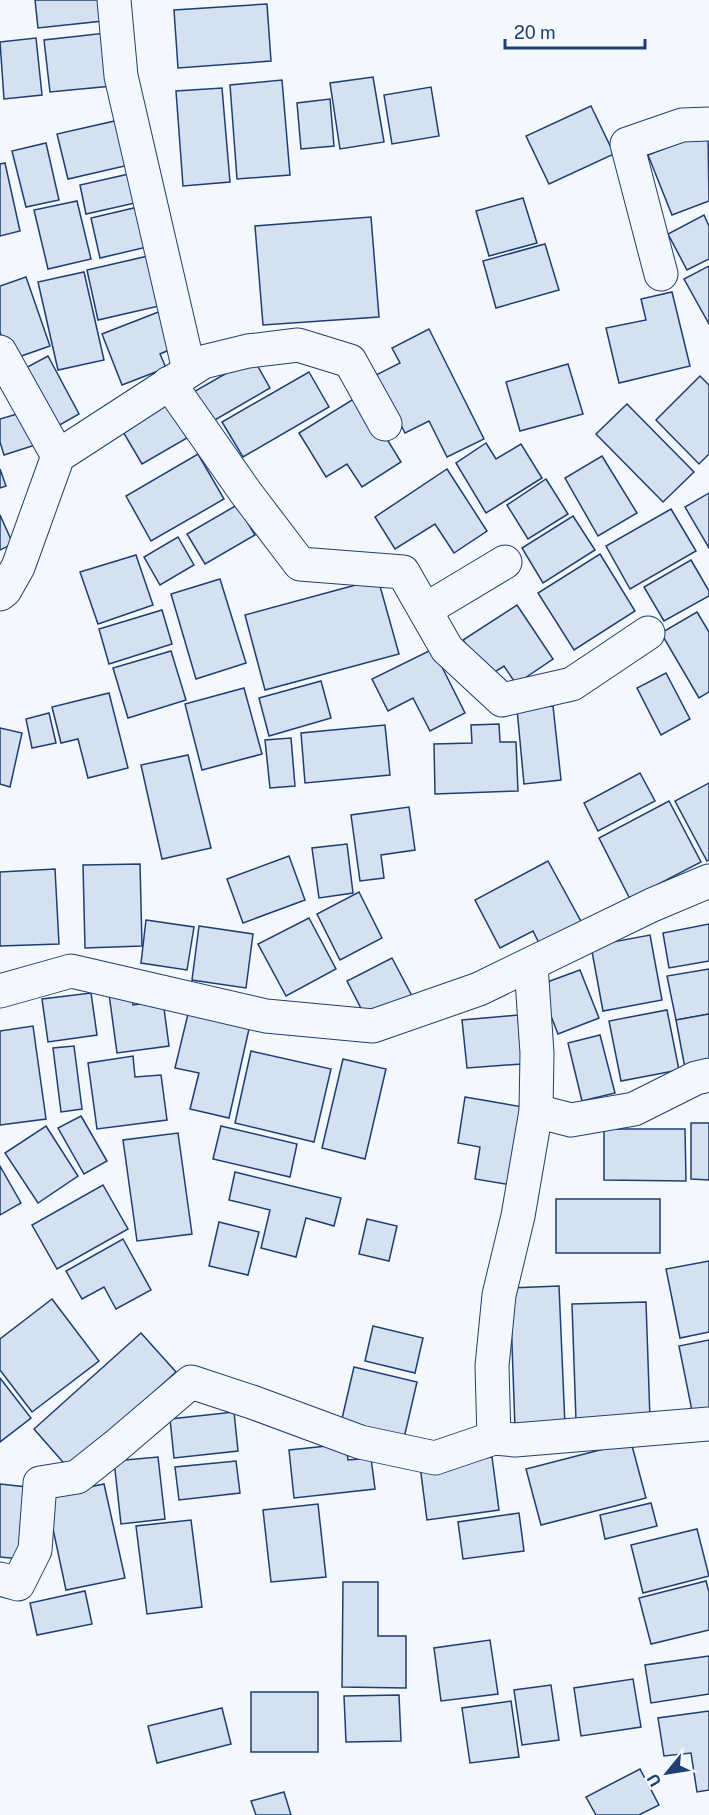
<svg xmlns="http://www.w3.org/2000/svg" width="709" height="1815" font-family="'Public Sans',sans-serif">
<rect width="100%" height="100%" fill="#f4f7fb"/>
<g fill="#d5e0f0" stroke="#1d3f73" stroke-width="1.5">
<polygon points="35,0 100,0 103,21 38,28"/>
<polygon points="267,4 271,61 178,68 174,10"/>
<polygon points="106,33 112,86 50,92 44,40"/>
<polygon points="36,38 42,95 4,99 0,42"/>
<polygon points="373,77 384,142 340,149 330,83"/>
<polygon points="282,80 290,175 237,179 230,85"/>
<polygon points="431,87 439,136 392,144 384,95"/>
<polygon points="222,88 230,182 183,186 176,91"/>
<polygon points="330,99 334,146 301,149 297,103"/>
<polygon points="591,106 614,154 549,184 526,136"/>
<polygon points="119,120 129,165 68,179 57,134"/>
<polygon points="708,132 709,201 672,215 648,155"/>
<polygon points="46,143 59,200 26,207 12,151"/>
<polygon points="5,163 20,231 0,236 0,164"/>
<polygon points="129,174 135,203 86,214 80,185"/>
<polygon points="523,198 537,243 489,256 476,211"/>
<polygon points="77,201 91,259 48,269 34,210"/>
<polygon points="138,207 147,247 100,258 91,218"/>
<polygon points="704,215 709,226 709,259 687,270 668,234"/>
<polygon points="371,217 379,317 263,325 255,226"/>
<polygon points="545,244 559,290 496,308 483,261"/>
<polygon points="148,256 159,306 98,320 87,270"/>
<polygon points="709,266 709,324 684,279"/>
<polygon points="84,272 104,360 58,370 38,282"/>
<polygon points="26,277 50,346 10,360 0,332 0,286"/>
<polygon points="672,292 690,366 619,383 606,328 646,320 641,299"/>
<polygon points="161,311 176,347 160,354 166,368 122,385 102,334"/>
<polygon points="429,329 484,439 447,457 429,421 405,433 376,375 400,363 392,348"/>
<polygon points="48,356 79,414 51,430 20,371"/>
<polygon points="253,358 270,388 208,424 190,394"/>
<polygon points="568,364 583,414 520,431 506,382"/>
<polygon points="309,372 329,407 243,457 222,422"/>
<polygon points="700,376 709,385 709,454 699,464 656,420"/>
<polygon points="360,395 401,462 362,487 347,464 326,477 299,433"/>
<polygon points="167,404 187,438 142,464 122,430"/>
<polygon points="627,404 694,472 663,502 596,434"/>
<polygon points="24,412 35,445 4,455 0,442 0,419"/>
<polygon points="486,443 496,459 521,444 542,478 486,513 456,463"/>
<polygon points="198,454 224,499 151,541 126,496"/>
<polygon points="602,456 637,513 598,536 565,478"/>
<polygon points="0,469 6,486 0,488"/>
<polygon points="447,469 487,531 454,553 435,524 395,549 375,517"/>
<polygon points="546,479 568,514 528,539 507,505"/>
<polygon points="709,493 709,548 685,507"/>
<polygon points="237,505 255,535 205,564 187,534"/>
<polygon points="671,509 696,551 630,589 606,546"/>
<polygon points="0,515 13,544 0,550"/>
<polygon points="573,516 595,550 543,583 522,548"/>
<polygon points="178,537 194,565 160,585 144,557"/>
<polygon points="600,554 635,611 574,650 538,593"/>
<polygon points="136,555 153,605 98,624 80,572"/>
<polygon points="691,560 709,591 709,596 664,621 644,587"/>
<polygon points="220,579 246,663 196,679 171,594"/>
<polygon points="378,579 399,654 265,690 245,615"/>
<polygon points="517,605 553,659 516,684 504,666 487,677 463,640"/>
<polygon points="162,610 172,644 109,664 99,629"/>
<polygon points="697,612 709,632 709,692 699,698 661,633"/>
<polygon points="433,649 465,713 430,731 413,698 388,711 372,679"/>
<polygon points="171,651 186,700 128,718 113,668"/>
<polygon points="666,673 690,719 661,735 637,688"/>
<polygon points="321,681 331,718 269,736 259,698"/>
<polygon points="244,688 262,754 202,770 185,704"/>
<polygon points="109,693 128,768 88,778 78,739 61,743 52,707"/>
<polygon points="553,706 561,780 524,784 517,709"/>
<polygon points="49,713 56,743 32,748 26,719"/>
<polygon points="499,724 500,742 516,742 518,791 435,794 434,744 472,743 471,725"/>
<polygon points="385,725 390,775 305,783 301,733"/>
<polygon points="0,728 22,733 10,787 0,784"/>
<polygon points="291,738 295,786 270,788 265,740"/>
<polygon points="188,755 211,848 162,859 141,765"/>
<polygon points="640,773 655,801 598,831 584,803"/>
<polygon points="709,783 709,860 707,861 675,801"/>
<polygon points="669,801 701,862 630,899 599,838"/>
<polygon points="409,807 415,850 381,855 384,878 360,881 351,815"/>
<polygon points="347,844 353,893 319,898 312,848"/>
<polygon points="289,856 305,900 243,923 227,879"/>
<polygon points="548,861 583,925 541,947 533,931 500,948 475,900"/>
<polygon points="140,864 142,946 85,948 83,865"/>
<polygon points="55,869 59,944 0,946 0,872"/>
<polygon points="359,892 382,938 340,960 317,914"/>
<polygon points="309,918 336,969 286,996 258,944"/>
<polygon points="146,920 194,927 187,970 141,963"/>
<polygon points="709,924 709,961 669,968 663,933"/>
<polygon points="199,926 253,934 246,988 192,980"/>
<polygon points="650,935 662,1000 603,1011 591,946"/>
<polygon points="392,958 412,996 367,1020 347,981"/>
<polygon points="709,969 709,1014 676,1020 667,976"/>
<polygon points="580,970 599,1018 558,1034 539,985"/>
<polygon points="131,992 133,1005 163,1001 169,1046 117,1053 109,994"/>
<polygon points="91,993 97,1035 48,1042 42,999"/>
<polygon points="667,1010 679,1070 621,1081 609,1021"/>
<polygon points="188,1014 249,1029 229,1118 190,1109 199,1073 175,1068"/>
<polygon points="709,1014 709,1063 685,1068 676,1020"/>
<polygon points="518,1015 522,1064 467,1068 462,1020"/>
<polygon points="33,1026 46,1119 0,1125 0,1031"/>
<polygon points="600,1035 615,1093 582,1101 568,1043"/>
<polygon points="74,1046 82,1109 61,1112 53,1048"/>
<polygon points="251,1051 331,1069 314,1142 235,1123"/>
<polygon points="133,1056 135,1077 161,1075 167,1120 97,1129 88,1063"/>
<polygon points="343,1059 386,1069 365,1159 322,1148"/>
<polygon points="465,1097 523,1107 511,1185 475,1179 480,1147 458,1143"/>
<polygon points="81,1116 107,1161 84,1174 58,1128"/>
<polygon points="691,1123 709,1123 709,1180 691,1179"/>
<polygon points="46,1126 78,1176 38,1203 5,1153"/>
<polygon points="221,1126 297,1144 290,1177 213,1159"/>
<polygon points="604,1129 685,1129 686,1181 604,1180"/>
<polygon points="178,1133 192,1234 137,1241 123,1140"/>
<polygon points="0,1166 21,1203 0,1215"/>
<polygon points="235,1172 341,1198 334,1226 306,1218 296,1257 261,1248 270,1210 229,1200"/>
<polygon points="103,1185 128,1229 57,1269 32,1225"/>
<rect x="556" y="1199" width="104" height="54"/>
<polygon points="367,1219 397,1226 389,1261 359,1254"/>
<polygon points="219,1222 259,1232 248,1275 209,1266"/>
<polygon points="123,1239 151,1290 116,1309 104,1287 82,1299 66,1271"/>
<polygon points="709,1261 709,1332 680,1338 666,1269"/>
<polygon points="559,1286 565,1426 515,1428 510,1288"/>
<polygon points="52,1299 99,1361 32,1412 0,1370 0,1339"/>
<polygon points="646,1302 650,1419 576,1421 572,1304"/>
<polygon points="373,1326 423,1338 415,1373 365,1361"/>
<polygon points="141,1333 176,1372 69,1469 34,1429"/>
<polygon points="709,1340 709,1413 693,1416 679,1346"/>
<polygon points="354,1367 417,1382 404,1438 341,1423"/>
<polygon points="0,1378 31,1418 0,1442"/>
<polygon points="234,1412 238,1451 174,1458 170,1419"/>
<polygon points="631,1442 646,1498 541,1525 526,1469"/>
<polygon points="346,1444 348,1460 371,1458 375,1489 294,1498 289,1450"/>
<polygon points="158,1457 165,1519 121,1524 114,1461"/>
<polygon points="492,1457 499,1510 427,1520 420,1466"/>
<polygon points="236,1461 240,1493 179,1500 175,1467"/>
<polygon points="0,1484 27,1487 21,1559 0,1557"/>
<polygon points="104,1484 125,1578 66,1590 46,1496"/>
<polygon points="651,1503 657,1526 605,1539 600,1515"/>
<polygon points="318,1504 326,1577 271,1582 263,1510"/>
<polygon points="519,1513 524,1551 463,1559 458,1522"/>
<polygon points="191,1520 202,1607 147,1614 136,1526"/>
<polygon points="697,1529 709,1576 643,1593 631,1545"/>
<polygon points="706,1581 709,1592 709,1630 651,1644 639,1598"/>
<polygon points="343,1582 378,1582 378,1636 406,1636 406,1688 342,1687"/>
<polygon points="85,1591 92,1624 37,1635 30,1603"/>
<polygon points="490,1640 498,1694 441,1701 434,1648"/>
<polygon points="709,1656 709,1694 651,1703 645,1665"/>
<polygon points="633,1679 641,1727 581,1736 574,1688"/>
<polygon points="551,1685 559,1740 522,1745 514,1690"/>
<rect x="251" y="1692" width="67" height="60"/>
<polygon points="399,1695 401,1741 346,1742 344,1696"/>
<polygon points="511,1701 519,1757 470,1763 462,1708"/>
<polygon points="222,1708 231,1744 157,1763 148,1726"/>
<polygon points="709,1711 709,1790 697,1792 691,1753 664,1756 658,1718"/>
<polygon points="640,1769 659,1805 639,1815 596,1815 586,1797"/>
<polygon points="284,1792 291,1815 256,1815 251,1801"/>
</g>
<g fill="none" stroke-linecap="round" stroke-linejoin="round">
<defs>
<g id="street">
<polyline points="114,0 121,76 189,370"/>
<polyline points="661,274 627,144 682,125 709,124"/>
<polyline points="0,352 58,456"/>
<polyline points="169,383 246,493 300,564 403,572 447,649 502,700 572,684 648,633"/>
<polyline points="0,594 5,590 18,567 58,456 203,362 248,351 298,345 350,361 385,424"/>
<polyline points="425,610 505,562"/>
<polyline points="0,991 71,971 266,1016 373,1026 479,989 652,905 709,881"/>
<polyline points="536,1111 571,1120 634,1109 696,1078 709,1075"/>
<polyline points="494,1438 492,1366 499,1295 518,1216 536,1111 537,1053 531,965"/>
<polyline points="0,1579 18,1584 35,1550 40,1483 77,1477 116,1446 191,1382 252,1402 360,1442 435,1458 494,1438 515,1440 709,1424"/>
</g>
</defs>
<use href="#street" stroke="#1d3f73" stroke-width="35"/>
<use href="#street" stroke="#f4f7fb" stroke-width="33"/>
</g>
<g transform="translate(667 1773) rotate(240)" stroke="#f4f7fb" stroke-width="4.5" paint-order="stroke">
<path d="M0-4.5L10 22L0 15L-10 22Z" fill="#1d3f73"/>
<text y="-9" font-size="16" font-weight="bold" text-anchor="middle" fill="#1d3f73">U</text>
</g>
<path d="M505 39v9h140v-9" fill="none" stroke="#1d3f73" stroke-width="3"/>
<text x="514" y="39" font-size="18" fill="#1d3f73" stroke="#f4f7fb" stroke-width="4.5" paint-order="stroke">20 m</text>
</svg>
